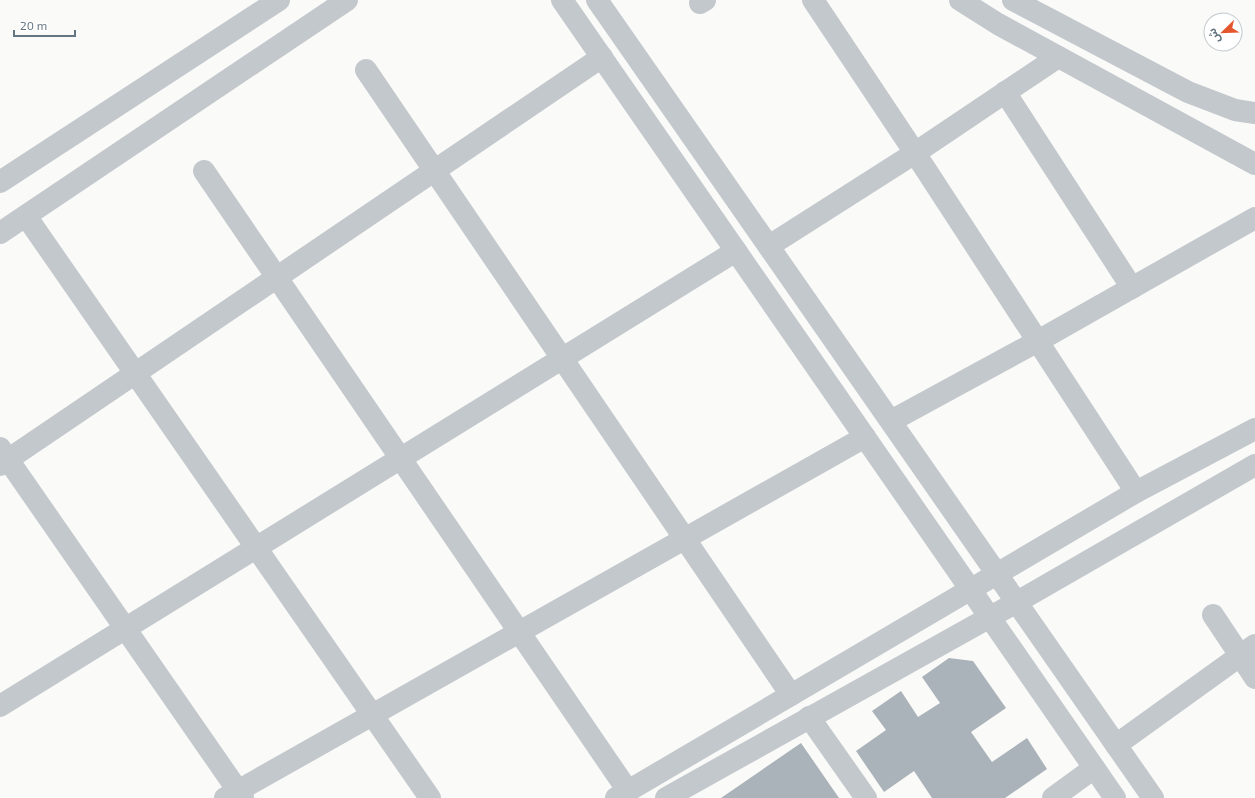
<svg xmlns="http://www.w3.org/2000/svg" width="1255" height="798" font-family="'Exo 2','Noto Sans Arabic',sans-serif">
<rect width="100%" height="100%" fill="#fafaf8"/>
<g fill="#aab3b9">
<polygon points="949,658 973,661 1006,708 971,732 992,762 1027,738 1047,769 1005,798 932,798 914,771 884,792 856,751 886,730 872,711 901,691 918,717 940,703 922,677"/>
<polygon points="801,743 839,798 721,798 766,767"/>
</g>
<g fill="none" stroke-linecap="round" stroke-linejoin="round">
<g stroke="#c3c8cc" stroke-width="22">
<polyline points="562,0 1115,798"/>
<polyline points="597,0 1153,798"/>
<polyline points="813,0 915,153 1136,492"/>
<polyline points="960,0 998,24 1255,164"/>
<polyline points="1013,0 1188,92 1235,110 1255,113"/>
<polyline points="700,3 705,0"/>
<polyline points="366,70 791,695"/>
<polyline points="1005,92 1132,288"/>
<polyline points="204,171 628,791"/>
<polyline points="0,182 279,0"/>
<polyline points="26,216 430,798"/>
<polyline points="0,233 347,0"/>
<polyline points="769,246 915,153 1058,57"/>
<polyline points="891,421 1038,341 1255,218"/>
<polyline points="0,448 243,798"/>
<polyline points="0,465 602,57"/>
<polyline points="1213,615 1255,678"/>
<polyline points="0,706 736,251"/>
<polyline points="809,717 866,798"/>
<polyline points="1116,745 1255,645"/>
<polyline points="225,798 865,437"/>
<polyline points="616,798 1136,492 1255,429"/>
<polyline points="666,798 1017,602 1255,465"/>
<polyline points="1053,798 1094,768"/>
</g>
</g>
<g transform="translate(1223 32) rotate(247)"><circle r="19" fill="#ffffff" stroke="#c1c8cd"/>
<path d="M0-3L7 15L0 10L-7 15Z" fill="#e4572e"/>
<text y="-6" font-size="11" font-weight="bold" text-anchor="middle" fill="#657683">ش</text>
</g>
<path d="M14 30v6h61v-6" fill="none" stroke="#657683" stroke-width="2"/>
<text x="20" y="30" font-size="12" fill="#657683" stroke="#ffffff" stroke-width="3" paint-order="stroke">20 m</text>
</svg>
